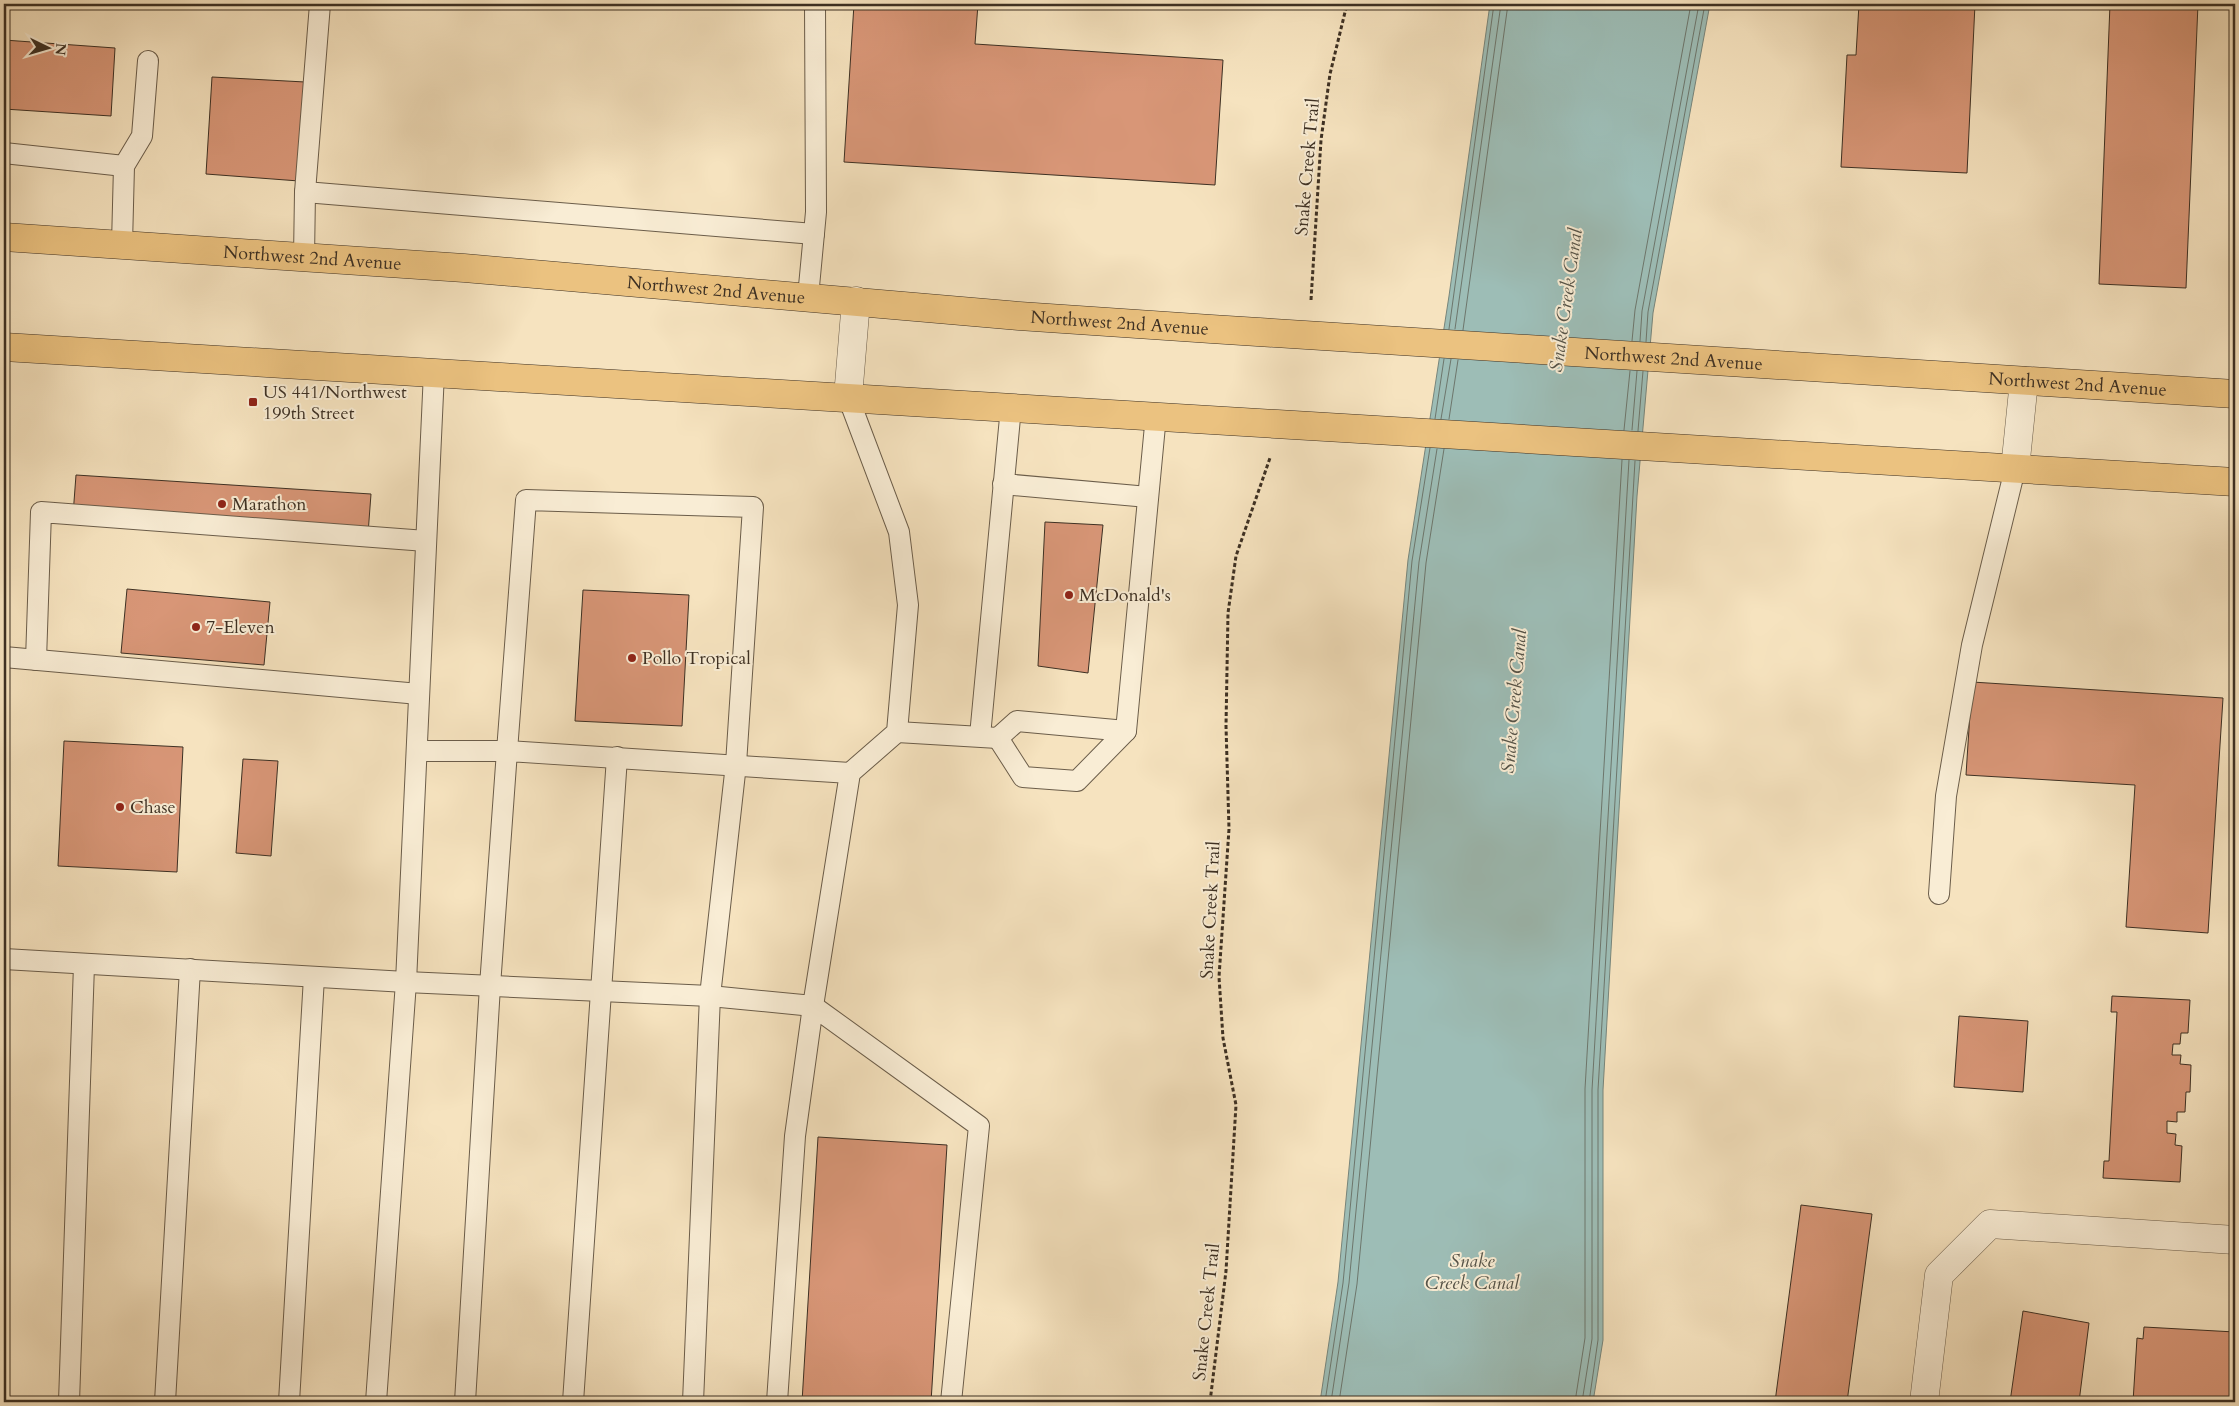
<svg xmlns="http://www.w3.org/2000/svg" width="2239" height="1406" font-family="Cardo,serif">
<rect width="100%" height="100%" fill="#f6e3bf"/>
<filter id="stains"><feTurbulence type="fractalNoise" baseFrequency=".004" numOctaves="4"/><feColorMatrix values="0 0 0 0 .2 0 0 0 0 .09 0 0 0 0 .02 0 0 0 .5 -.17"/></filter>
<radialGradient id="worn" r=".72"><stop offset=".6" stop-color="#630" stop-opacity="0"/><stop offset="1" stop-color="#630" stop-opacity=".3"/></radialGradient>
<polygon fill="#9dbdb6" stroke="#77857b" points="1490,4 1710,4 1653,313 1637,496 1603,1090 1603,1340 1593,1402 1320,1402 1338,1282 1408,560 1449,296"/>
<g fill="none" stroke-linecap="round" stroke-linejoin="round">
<g stroke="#6d766c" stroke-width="1">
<polyline points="1449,329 1494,4"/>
<polyline points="1455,329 1501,4"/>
<polyline points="1463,330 1508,4"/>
<polyline points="1632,341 1635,310 1691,4"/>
<polyline points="1640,341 1642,311 1699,4"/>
<polyline points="1646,342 1648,312 1705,4"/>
<polyline points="1435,419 1444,359"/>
<polyline points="1441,419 1451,359"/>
<polyline points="1449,419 1458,360"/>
<polyline points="1624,430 1630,371"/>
<polyline points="1632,430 1637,371"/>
<polyline points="1638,431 1643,371"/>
<polyline points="1325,1402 1343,1283 1412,561 1430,448"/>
<polyline points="1331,1402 1349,1283 1419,562 1437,449"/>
<polyline points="1339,1402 1357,1284 1426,563 1444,449"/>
<polyline points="1575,1402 1585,1338 1585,1089 1622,460"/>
<polyline points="1582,1402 1592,1339 1592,1090 1629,460"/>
<polyline points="1589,1402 1598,1340 1598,1090 1635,461"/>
</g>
</g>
<g fill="#d89677" stroke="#3d3023">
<polygon points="854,4 978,4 975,44 1223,60 1215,185 844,162"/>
<polygon points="1859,4 1975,4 1967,173 1841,167 1847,55 1856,55"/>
<polygon points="2110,4 2198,4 2186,288 2099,284"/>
<polygon points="4,40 115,48 111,116 4,109"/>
<polygon points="212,77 305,82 299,181 206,174"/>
<polygon points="76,475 371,494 368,534 73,515"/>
<polygon points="1045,522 1103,525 1088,673 1038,666"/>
<polygon points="127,589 270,602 264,665 121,653"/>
<polygon points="583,590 689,595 682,726 575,721"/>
<polygon points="1972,682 2223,698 2208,933 2126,927 2135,785 1966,775"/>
<polygon points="64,741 183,747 177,872 58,866"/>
<polygon points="243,759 278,761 271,856 236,853"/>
<polygon points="2112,996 2190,1000 2188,1033 2181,1033 2180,1044 2173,1044 2172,1055 2181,1055 2180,1064 2191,1065 2190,1092 2186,1092 2185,1112 2177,1112 2177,1122 2167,1121 2167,1133 2176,1134 2175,1145 2182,1146 2180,1182 2103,1178 2104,1161 2109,1161 2117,1012 2111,1012"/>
<polygon points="1959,1016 2028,1021 2023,1092 1954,1087"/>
<polygon points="818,1137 947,1145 931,1402 802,1402"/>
<polygon points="1801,1205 1872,1214 1847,1402 1775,1402"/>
<polygon points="2023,1311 2089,1323 2079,1402 2010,1402"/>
<polygon points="2144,1327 2235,1332 2235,1402 2133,1402 2137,1338 2143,1339"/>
</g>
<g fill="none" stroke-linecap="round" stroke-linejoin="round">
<defs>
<g id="lane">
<polyline points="4,153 124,166"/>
<polyline points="305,192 814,234"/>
<polyline points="122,244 124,166 142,136 148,61"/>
<polyline points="304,258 305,192 320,4"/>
<polyline points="808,297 816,212 815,4"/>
<polyline points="1003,484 1148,497"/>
<polyline points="4,657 419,694"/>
<polyline points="36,660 41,512 426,541"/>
<polyline points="897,732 998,738 1017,721 1126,731"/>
<polyline points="980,736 1011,407"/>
<polyline points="998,738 1023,777 1077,781 1126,731 1156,415"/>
<polyline points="417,751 507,751 526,500 753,507 736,764 710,996 693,1402"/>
<polyline points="1939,894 1946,796 1972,645 2015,469"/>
<polyline points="4,959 406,982 710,996 813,1006 850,773 897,732 908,605 899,532 848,397"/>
<polyline points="69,1402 84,965"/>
<polyline points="165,1402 190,969"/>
<polyline points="289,1402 314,977"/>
<polyline points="376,1402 406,982 434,372"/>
<polyline points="465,1402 490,986 507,751 850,773"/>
<polyline points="573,1402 617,757"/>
<polyline points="777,1402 795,1136 813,1006 979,1126 951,1402"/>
</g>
<g id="street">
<polyline points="848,397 856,301"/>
<polyline points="2015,469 2024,381"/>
<polyline points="1924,1402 1939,1275 1990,1224 2235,1240"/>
</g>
<g id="primary">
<path id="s1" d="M4,237L464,268L1019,316L1211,329L2235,394"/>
<polyline points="4,347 2235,482"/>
</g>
</defs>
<use href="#lane" stroke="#6b5d4a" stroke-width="22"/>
<use href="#street" stroke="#6b5d4a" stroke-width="29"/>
<use href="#primary" stroke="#3d3023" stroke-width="29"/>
<g stroke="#3d3023" stroke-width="3" stroke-dasharray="4 2.5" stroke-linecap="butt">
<polyline points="1311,300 1321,140 1330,74 1347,4"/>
<polyline points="1210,1402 1226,1271 1236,1105 1223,1038 1219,977 1229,829 1226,726 1228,613 1236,556 1270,458"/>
</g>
<use href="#lane" stroke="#f9edd5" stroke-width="20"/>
<use href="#street" stroke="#f9edd5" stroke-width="28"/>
<use href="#primary" stroke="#ebc280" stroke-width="28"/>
</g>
<g fill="#8f2418" stroke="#f9edd5" stroke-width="2">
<rect x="248" y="397" width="10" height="10" rx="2.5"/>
<circle cx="222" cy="504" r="5"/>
<circle cx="1069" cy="595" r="5"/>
<circle cx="196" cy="627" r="5"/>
<circle cx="632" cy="658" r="5"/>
<circle cx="120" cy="807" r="5"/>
</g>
<g text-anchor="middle" stroke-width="4" stroke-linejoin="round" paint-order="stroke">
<g font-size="18" fill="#3d3023" stroke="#f9edd5">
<text transform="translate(1307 167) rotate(-85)" y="6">Snake Creek Trail</text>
<text dy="6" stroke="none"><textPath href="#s1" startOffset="309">Northwest 2nd Avenue</textPath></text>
<text dy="6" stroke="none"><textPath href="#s1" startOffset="714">Northwest 2nd Avenue</textPath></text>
<text dy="6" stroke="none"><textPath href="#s1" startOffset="1119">Northwest 2nd Avenue</textPath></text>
<text dy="6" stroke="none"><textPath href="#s1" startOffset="1674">Northwest 2nd Avenue</textPath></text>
<text dy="6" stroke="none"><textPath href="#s1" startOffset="2079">Northwest 2nd Avenue</textPath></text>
<text transform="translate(1210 910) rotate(-87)" y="6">Snake Creek Trail</text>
<text transform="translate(1206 1312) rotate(-84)" y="6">Snake Creek Trail</text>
</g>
<g font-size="18" fill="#3d3023" stroke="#f9edd5" text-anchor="start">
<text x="263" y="398">US 441/Northwest<tspan x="263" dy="21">199th Street</tspan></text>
<text x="232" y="510">Marathon</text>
<text x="1079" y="601">McDonald's</text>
<text x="206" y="633">7-Eleven</text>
<text x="642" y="664">Pollo Tropical</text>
<text x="130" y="813">Chase</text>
</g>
<g font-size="19" font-style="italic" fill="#555348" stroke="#f9edd5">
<text transform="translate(1565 300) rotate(-82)" y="7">Snake Creek Canal</text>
<text transform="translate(1513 701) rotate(-85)" y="7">Snake Creek Canal</text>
<text x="1472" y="1267">Snake<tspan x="1472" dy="22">Creek Canal</tspan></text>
</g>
</g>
<rect width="2239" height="1406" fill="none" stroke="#f6e3bf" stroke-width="20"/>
<rect x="5" y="5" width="2229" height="1396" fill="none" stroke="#3d3023" stroke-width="2.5"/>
<rect x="10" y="10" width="2219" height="1386" fill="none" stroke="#3d3023"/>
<g transform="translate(48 48) rotate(95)" stroke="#f9edd5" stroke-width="4" paint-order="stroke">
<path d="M0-4L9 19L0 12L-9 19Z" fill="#3d3023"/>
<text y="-8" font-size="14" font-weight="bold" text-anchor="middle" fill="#3d3023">N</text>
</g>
<rect width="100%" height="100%" filter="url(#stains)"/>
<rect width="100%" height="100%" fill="url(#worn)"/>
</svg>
